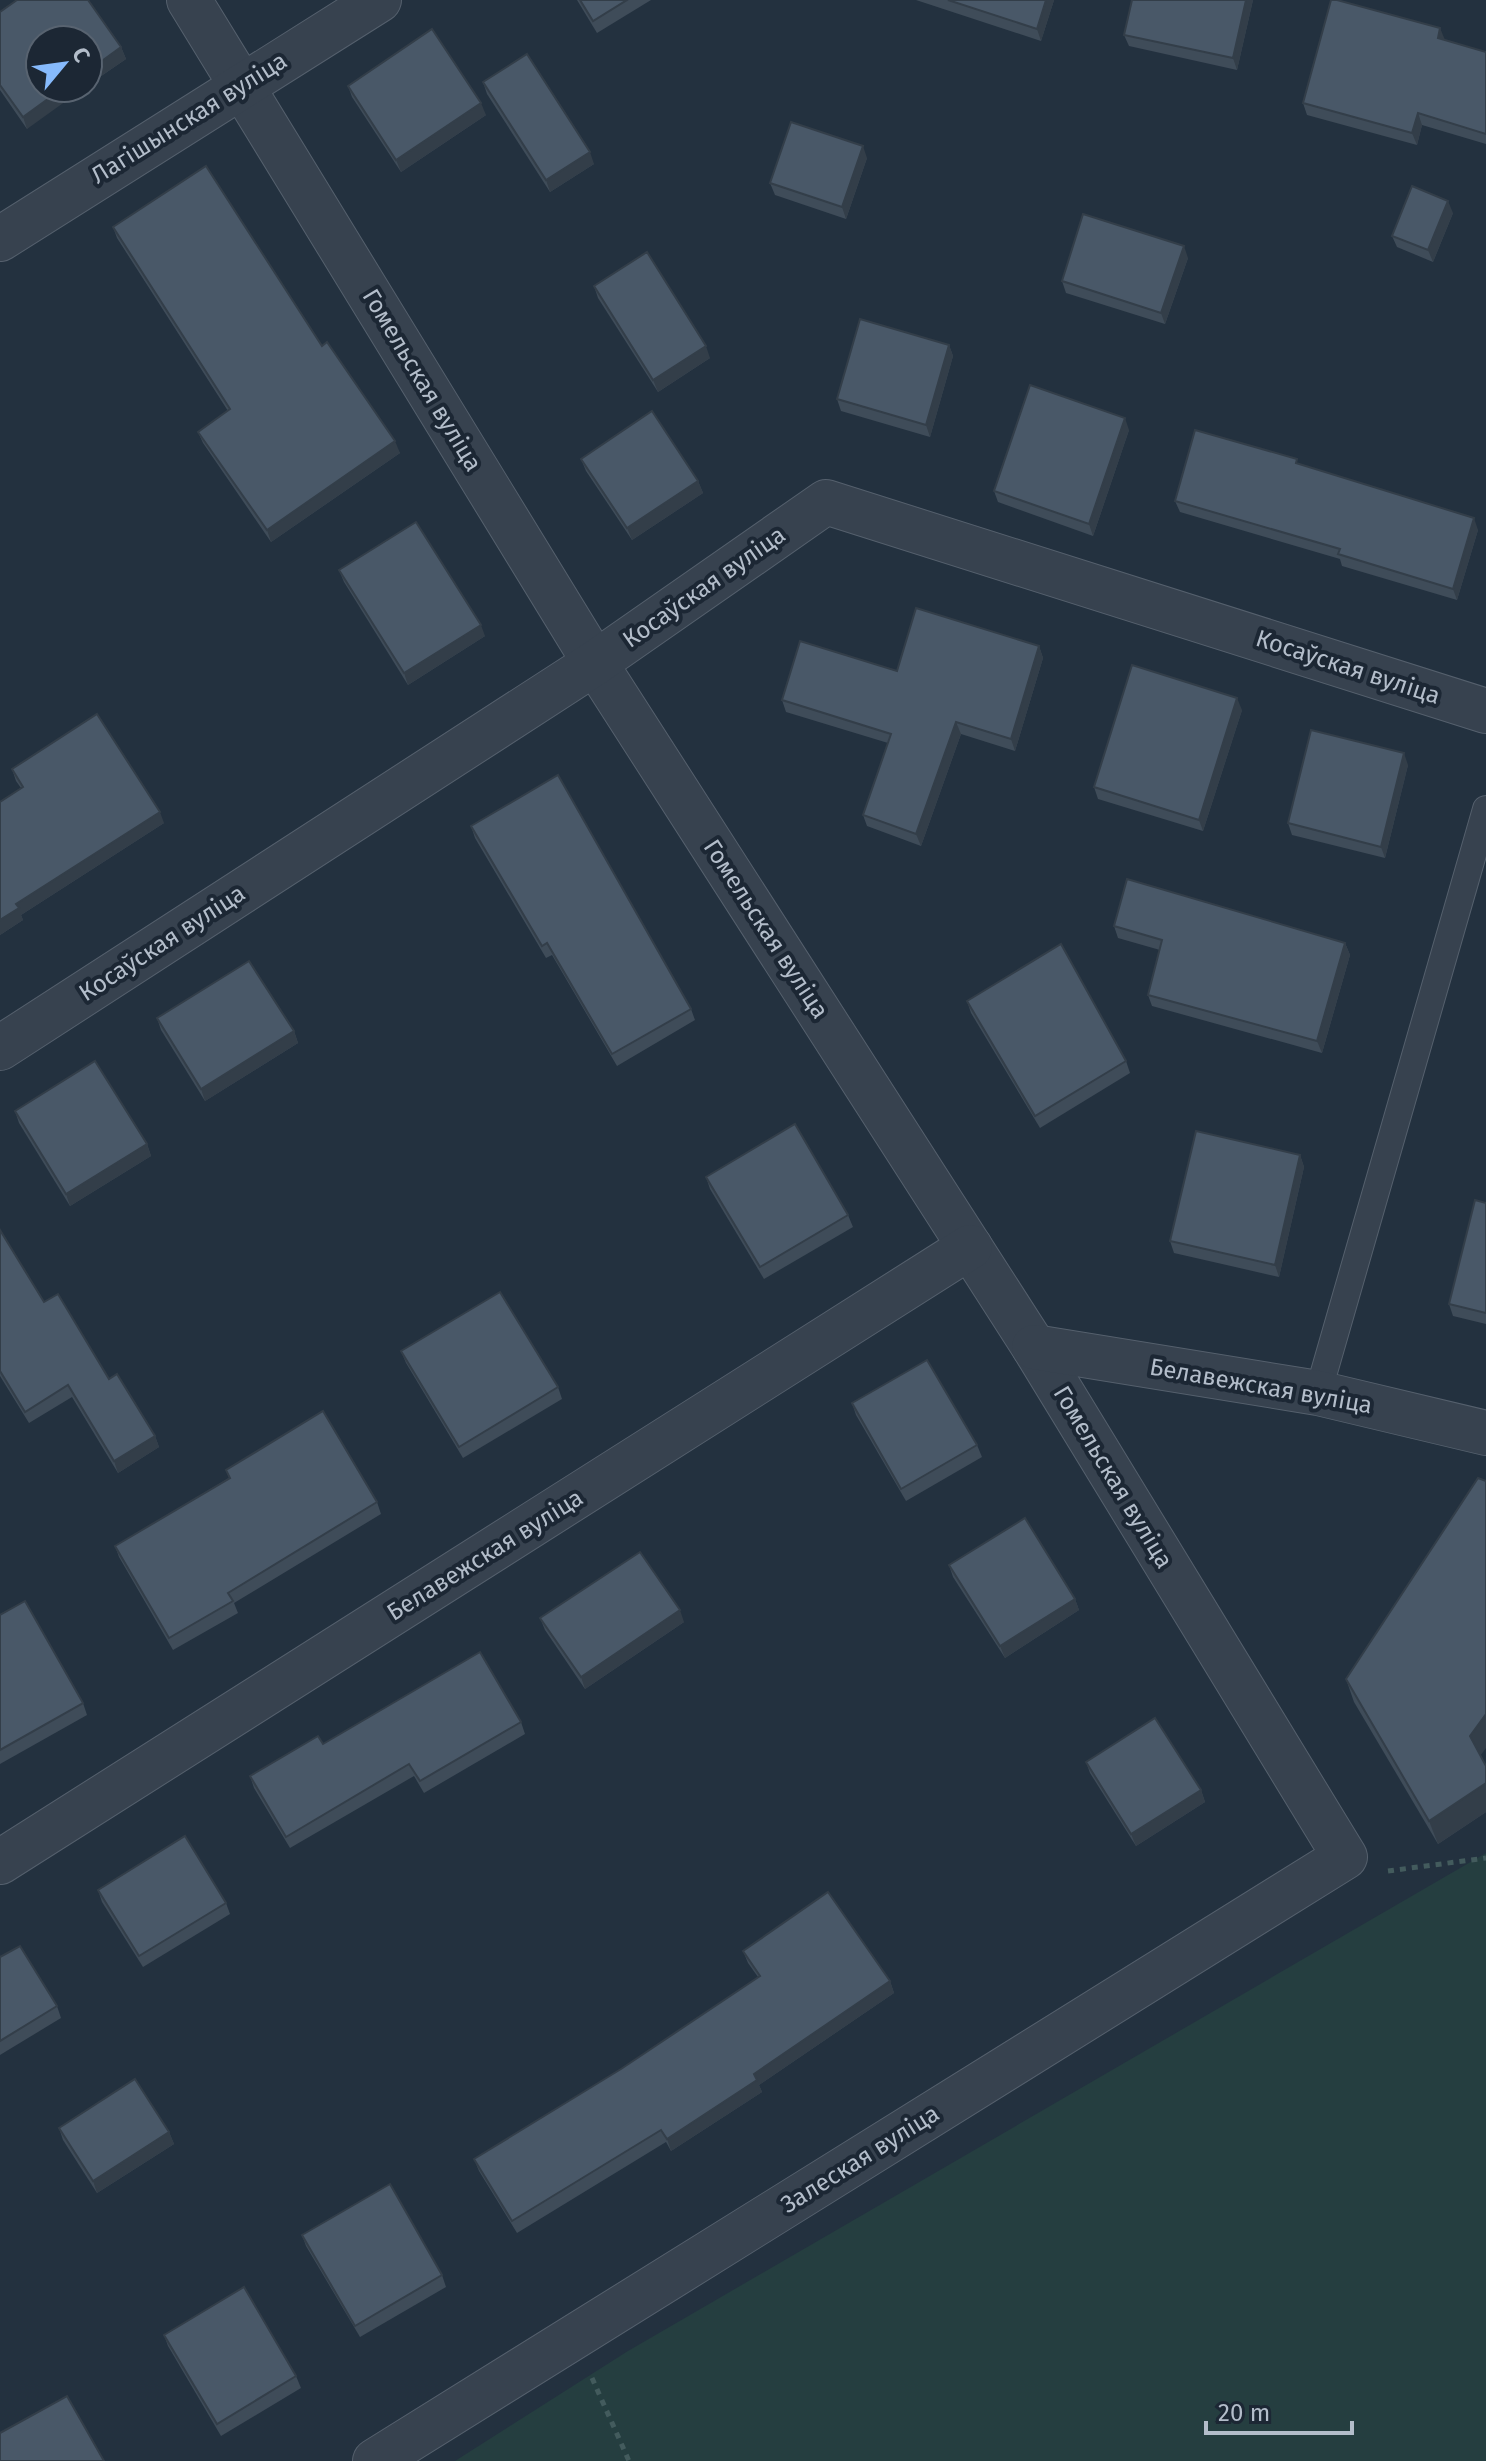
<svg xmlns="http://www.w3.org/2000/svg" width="1486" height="2461" font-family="'Fira Sans',sans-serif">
<rect width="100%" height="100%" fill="#23313f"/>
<polygon fill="#253e40" points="1486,1853 1486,2461 455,2461 628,2351"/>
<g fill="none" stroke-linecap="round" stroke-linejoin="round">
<defs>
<polyline id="service" points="1318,1393 1486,809"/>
<g id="minor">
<polyline points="189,0 595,663 1034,1347 1345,1857 375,2461"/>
<polyline points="0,239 379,0"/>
<polyline points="0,1048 595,663 826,502 1486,711"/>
<polyline points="1034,1347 1318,1393 1486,1433"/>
<polyline points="0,1862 970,1247"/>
</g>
</defs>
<use href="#service" stroke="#55606d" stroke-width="28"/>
<use href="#minor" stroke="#55606d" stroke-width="46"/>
<g stroke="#435b5d" stroke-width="5" stroke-dasharray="6 6" stroke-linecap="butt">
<polyline points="1388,1871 1486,1858"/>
<polyline points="592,2378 629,2461"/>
</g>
<use href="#service" stroke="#37424f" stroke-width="26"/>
<use href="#minor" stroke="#37424f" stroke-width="44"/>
</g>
<g fill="#3f4c59">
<polygon points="577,0 651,0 597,33"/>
<polygon points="916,0 1054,0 1041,41"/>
<polygon points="1253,0 1237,70 1129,46 1124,35"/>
<polygon points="0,12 121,47 126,59 88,85 88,40 27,129 0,90"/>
<polygon points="1445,40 1486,52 1486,144 1422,125 1417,145 1307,115 1303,103"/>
<polygon points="483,82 594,164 550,192 487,94"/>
<polygon points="348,86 486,115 401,172 352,97"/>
<polygon points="867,158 846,219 775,195 770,183"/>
<polygon points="1453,213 1433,262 1397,247 1392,236"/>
<polygon points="113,227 322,346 400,453 271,542 203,443 198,432 228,411 117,238"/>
<polygon points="1188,258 1165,324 1066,293 1062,281"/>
<polygon points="594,286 710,358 658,392 598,298"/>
<polygon points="949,345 953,356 930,437 841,411 837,399"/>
<polygon points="1129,430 1093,536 998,502 994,491"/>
<polygon points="581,459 698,481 703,493 632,540 586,471"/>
<polygon points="1299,464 1478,530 1457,600 1342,566 1340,559 1180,512 1175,501"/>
<polygon points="339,570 485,636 408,685 344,582"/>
<polygon points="1039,646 1043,658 1015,751 961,734 921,846 867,826 863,815 888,743 786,712 782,700 897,671"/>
<polygon points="1242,710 1203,831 1098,799 1094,787"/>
<polygon points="1408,765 1385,858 1292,835 1288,823"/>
<polygon points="12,769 164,823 21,915 23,920 0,935 21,788 16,781"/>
<polygon points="471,826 691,1009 695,1020 617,1066 552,955 546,958 475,838"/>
<polygon points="1114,926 1345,943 1350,955 1322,1053 1152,1006 1148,995 1160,950 1118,938"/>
<polygon points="967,1001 1126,1061 1130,1073 1040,1128 971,1013"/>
<polygon points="157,1018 294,1031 298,1043 205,1101 161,1030"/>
<polygon points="15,1111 147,1144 151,1156 70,1206 19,1123"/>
<polygon points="1300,1155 1304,1167 1279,1277 1174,1253 1170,1241"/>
<polygon points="706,1177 848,1215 853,1227 764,1279 710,1189"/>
<polygon points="1486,1203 1486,1324 1453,1316 1449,1304"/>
<polygon points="0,1230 44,1302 109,1379 155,1436 159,1447 118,1473 72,1397 29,1423 0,1376"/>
<polygon points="401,1351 558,1387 562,1399 463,1458 406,1363"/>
<polygon points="852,1403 977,1445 982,1457 906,1501 856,1415"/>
<polygon points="226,1470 377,1502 381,1514 234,1603 238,1613 173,1650 119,1557 115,1546 229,1478"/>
<polygon points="949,1565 1075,1599 1079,1610 1005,1658 953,1577"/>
<polygon points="0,1615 83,1703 87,1715 0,1764"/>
<polygon points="540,1618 684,1622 585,1689 545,1630"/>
<polygon points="1346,1679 1480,1755 1486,1766 1486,1812 1438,1844 1354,1702"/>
<polygon points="521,1722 525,1734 424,1793 414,1776 290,1848 254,1788 250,1776 323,1744"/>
<polygon points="1086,1762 1201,1790 1205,1802 1136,1846 1090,1773"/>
<polygon points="98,1890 226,1903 230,1914 143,1967 102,1902"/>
<polygon points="743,1951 890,1981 894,1993 759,2085 762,2092 671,2151 666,2142 517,2233 479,2171 474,2159 621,2069 758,1977 748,1963"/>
<polygon points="0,1957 57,2006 61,2018 0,2055"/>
<polygon points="59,2128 169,2132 174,2144 97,2193 63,2140"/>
<polygon points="302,2235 442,2275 446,2287 360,2337 306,2246"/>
<polygon points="164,2335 296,2376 301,2388 221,2436 168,2346"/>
</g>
<g fill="#333e49">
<polygon points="1046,0 1054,0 1041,41 1037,29"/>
<polygon points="1246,0 1253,0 1237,70 1233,58"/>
<polygon points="1440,28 1445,40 1438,38"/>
<polygon points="121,47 126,59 88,85 88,71"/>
<polygon points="63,88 84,88 27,129 23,117"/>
<polygon points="481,103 486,115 401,172 396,160"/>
<polygon points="1418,113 1422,125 1417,145 1412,133"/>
<polygon points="863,146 867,158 846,219 842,207"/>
<polygon points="590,152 594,164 550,192 546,180"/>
<polygon points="1448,201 1453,213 1433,262 1428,250"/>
<polygon points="1184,246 1188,258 1165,324 1161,313"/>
<polygon points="949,345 953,356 930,437 926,425"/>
<polygon points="706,346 710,358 658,392 653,380"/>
<polygon points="1125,418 1129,430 1093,536 1089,524"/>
<polygon points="395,441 400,453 271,542 267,530"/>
<polygon points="698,481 703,493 632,540 627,528"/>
<polygon points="1474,518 1478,530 1457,600 1453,589"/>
<polygon points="481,625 485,636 408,685 404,673"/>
<polygon points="1039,646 1043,658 1015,751 1011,739"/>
<polygon points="1237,698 1242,710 1203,831 1199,820"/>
<polygon points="956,722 961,734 921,846 916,834"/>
<polygon points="1404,753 1408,765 1385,858 1381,847"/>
<polygon points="160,812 164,823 21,915 23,920 0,935 0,920 16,904"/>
<polygon points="1345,943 1350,955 1322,1053 1317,1041"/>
<polygon points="294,1031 298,1043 205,1101 201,1089"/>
<polygon points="147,1144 151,1156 70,1206 66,1194"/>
<polygon points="1300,1155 1304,1167 1279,1277 1275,1265"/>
<polygon points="155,1436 159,1447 118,1473 114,1461"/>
<polygon points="1075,1599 1079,1610 1005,1658 1000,1646"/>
<polygon points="680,1610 684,1622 585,1689 581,1677"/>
<polygon points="1486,1714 1486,1748 1478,1759 1470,1736"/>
<polygon points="1486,1783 1486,1812 1438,1844 1429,1821"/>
<polygon points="1201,1790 1205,1802 1136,1846 1131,1834"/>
<polygon points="890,1981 894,1993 759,2085 762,2092 671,2151 667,2139 754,2074"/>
<polygon points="169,2132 174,2144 97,2193 93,2181"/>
</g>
<g fill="#495868" stroke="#333e49" stroke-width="2">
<polygon points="17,0 88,0 121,47 88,71 88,40 40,40 40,88 63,88 23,117 0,85 0,12"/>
<polygon points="580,0 627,0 593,21"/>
<polygon points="948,0 1046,0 1037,29"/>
<polygon points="1132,0 1246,0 1233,58 1124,35"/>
<polygon points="1331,0 1337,0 1440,28 1438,38 1486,52 1486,134 1418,113 1412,133 1303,103"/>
<polygon points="432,29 481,103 396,160 348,86"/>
<polygon points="527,54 590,152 546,180 483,82"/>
<polygon points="791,122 863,146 842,207 770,183"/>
<polygon points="206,166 322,346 327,342 395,441 267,530 198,432 230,409 113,227"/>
<polygon points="1412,186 1448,201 1428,250 1392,236"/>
<polygon points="1083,214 1184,246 1161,313 1062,281"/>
<polygon points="647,252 706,346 653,380 594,286"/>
<polygon points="860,319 949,345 926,425 837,399"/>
<polygon points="1030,385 1125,418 1089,524 994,491"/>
<polygon points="652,411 698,481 627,528 581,459"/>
<polygon points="1195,430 1297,459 1296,463 1474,518 1453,589 1338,554 1340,549 1175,501"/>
<polygon points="416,522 481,625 404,673 339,570"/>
<polygon points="916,608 1039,646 1011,739 956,722 916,834 863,815 891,734 782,700 800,641 897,671"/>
<polygon points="1132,665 1237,698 1199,820 1094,787"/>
<polygon points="97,714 160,812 16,904 19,908 0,920 0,802 23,787 12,769"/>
<polygon points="1311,730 1404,753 1381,847 1288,823"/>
<polygon points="558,775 691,1009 612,1054 547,943 542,946 471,826"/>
<polygon points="1127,879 1345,943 1317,1041 1148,995 1162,940 1114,926"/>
<polygon points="1061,944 1126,1061 1035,1116 967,1001"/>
<polygon points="249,961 294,1031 201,1089 157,1018"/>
<polygon points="95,1061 147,1144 66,1194 15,1111"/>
<polygon points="795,1124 848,1215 760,1267 706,1177"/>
<polygon points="1196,1131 1300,1155 1275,1265 1170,1241"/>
<polygon points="1475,1200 1486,1203 1486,1313 1449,1304"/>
<polygon points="0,1230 44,1302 58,1294 109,1379 117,1374 155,1436 114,1461 68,1385 25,1412 0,1371"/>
<polygon points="500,1292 558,1387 459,1447 401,1351"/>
<polygon points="927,1360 977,1445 901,1489 852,1403"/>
<polygon points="323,1411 377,1502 228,1593 233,1601 169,1638 115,1546 230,1478 226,1470"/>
<polygon points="1478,1478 1486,1481 1486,1714 1470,1736 1486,1766 1486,1783 1429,1821 1346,1679"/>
<polygon points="1025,1518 1075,1599 1000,1646 949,1565"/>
<polygon points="640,1552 680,1610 581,1677 540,1618"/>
<polygon points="25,1601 83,1703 0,1750 0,1615"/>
<polygon points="480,1652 521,1722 420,1781 409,1764 286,1837 250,1776 318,1736 323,1744"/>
<polygon points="1155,1718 1201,1790 1131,1834 1086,1762"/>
<polygon points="185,1836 226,1903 139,1956 98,1890"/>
<polygon points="828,1892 890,1981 754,2074 757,2080 667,2139 661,2130 512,2221 474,2159 621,2069 760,1976 743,1951"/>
<polygon points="20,1946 57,2006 0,2041 0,1957"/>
<polygon points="135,2079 169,2132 93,2181 59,2128"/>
<polygon points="390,2184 442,2275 355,2326 302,2235"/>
<polygon points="244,2287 296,2376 217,2424 164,2335"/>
<polygon points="67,2396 104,2461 0,2461 0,2433"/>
</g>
<g text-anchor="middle" stroke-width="8" stroke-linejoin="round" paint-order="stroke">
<g font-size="24" fill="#b3bdca" stroke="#1c2734">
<text transform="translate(189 118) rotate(-32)" y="8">Лагішынская вуліца</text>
<text transform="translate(422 380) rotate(59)" y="8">Гомельская вуліца</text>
<text transform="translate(704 587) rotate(-35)" y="8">Косаўская вуліца</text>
<text transform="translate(1348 667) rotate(18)" y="8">Косаўская вуліца</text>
<text transform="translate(766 929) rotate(57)" y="8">Гомельская вуліца</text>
<text transform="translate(162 943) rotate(-33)" y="8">Косаўская вуліца</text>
<text transform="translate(1261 1386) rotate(10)" y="8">Белавежская вуліца</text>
<text transform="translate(1113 1477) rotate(59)" y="8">Гомельская вуліца</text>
<text transform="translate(485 1555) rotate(-32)" y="8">Белавежская вуліца</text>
<text transform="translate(860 2159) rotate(-32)" y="8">Залеская вуліца</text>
</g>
</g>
<g transform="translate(64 64) rotate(61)"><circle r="38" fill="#1c2734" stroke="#586370" stroke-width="2"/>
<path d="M0-6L14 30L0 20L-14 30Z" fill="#86bafc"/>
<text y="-12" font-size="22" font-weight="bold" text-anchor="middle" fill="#b3bdca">С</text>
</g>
<path d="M1206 2421v12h146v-12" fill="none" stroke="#b3bdca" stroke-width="4"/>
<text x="1218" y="2421" font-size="24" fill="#b3bdca" stroke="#1c2734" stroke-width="6" paint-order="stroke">20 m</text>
</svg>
